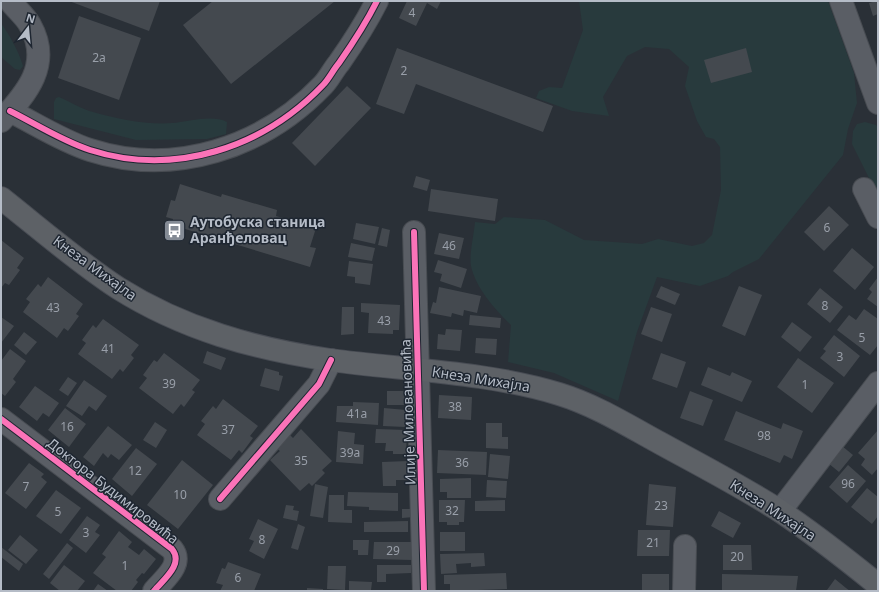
<svg xmlns="http://www.w3.org/2000/svg" width="879" height="592" font-family="'Noto Sans',sans-serif">
<rect width="100%" height="100%" fill="#2a3037"/>
<g fill="#283a3d">
<path d="M579,1H828L854,73L857,103L848,129L843,155L759,259L733,272L728,276L700,286L657,277L637,332L618,401L554,373L508,362L511,325C495,309 476,289 471,266C469,255 474,234 475,222L495,224L504,217L545,220L584,240L642,244L658,239L692,246L704,243L712,235L721,190L720,147L714,139L706,137L697,121L685,86L689,67L669,49L645,47L627,56L603,97L609,116L572,111L536,98L539,91L549,87L562,88L583,30Z"/>
<path d="M1,23C10,36 18,50 23,66L20,70L15,69L1,57Z"/>
<path d="M59,97C71,102 81,109 93,112C117,119 147,125 172,123C188,122 212,114 227,122L226,134L207,139L136,140L54,119V102L56,98Z"/>
<polygon points="865,122 876,125 878,128 878,196 852,144 853,131 857,124"/>
</g>
<g fill="#44494f">
<polygon points="69,1 160,1 149,31"/>
<polygon points="213,1 335,1 231,84 183,25"/>
<polygon points="407,1 441,1 437,9 427,3 416,26 399,18"/>
<polygon points="876,1 878,1 878,14 873,16 869,3"/>
<polygon points="79,16 141,38 119,100 58,78"/>
<polygon points="397,48 553,106 543,132 416,84 404,114 376,104"/>
<polygon points="746,48 752,72 711,83 704,60"/>
<polygon points="347,86 371,108 315,166 292,143"/>
<polygon points="416,176 430,180 427,191 413,187"/>
<polygon points="180,184 221,197 222,194 277,210 276,216 316,228 310,247 316,248 310,267 172,225 173,219 166,217 171,200 175,201"/>
<polygon points="431,189 498,199 495,221 428,211"/>
<polygon points="829,206 849,225 824,251 804,232"/>
<polygon points="356,223 379,227 375,244 353,239"/>
<polygon points="382,228 390,230 387,247 378,245"/>
<polygon points="439,233 464,238 459,259 434,254"/>
<polygon points="1,240 24,258 17,268 20,270 9,285 5,283 1,288"/>
<polygon points="351,243 375,248 372,261 348,257"/>
<polygon points="852,248 874,267 855,290 833,271"/>
<polygon points="438,260 467,269 461,288 440,281 442,274 434,272"/>
<polygon points="349,261 373,264 370,285 355,283 355,277 347,276"/>
<polygon points="48,277 83,304 76,314 79,316 68,331 64,328 57,338 23,312 30,302 26,299 38,284 41,287"/>
<polygon points="878,277 878,307 867,299 872,292 869,289"/>
<polygon points="661,286 680,294 675,305 656,297"/>
<polygon points="739,286 762,295 745,336 722,326"/>
<polygon points="439,287 481,296 477,313 464,310 463,316 452,313 451,317 430,313 433,302 436,303"/>
<polygon points="820,288 843,307 830,323 807,304"/>
<polygon points="361,303 400,305 399,330 393,330 393,334 368,333 369,313 361,312"/>
<polygon points="342,307 354,307 354,334 341,335"/>
<polygon points="651,307 672,314 662,342 641,334"/>
<polygon points="864,309 878,319 878,345 870,355 837,330 849,315 856,320"/>
<polygon points="470,315 501,318 500,328 469,325"/>
<polygon points="1,317 14,326 1,343"/>
<polygon points="103,319 139,345 131,355 134,358 123,372 120,369 112,379 78,354 86,343 82,340 93,325 96,328"/>
<polygon points="792,322 812,337 800,352 781,337"/>
<polygon points="446,329 462,330 460,351 437,349 438,334 445,335"/>
<polygon points="24,332 37,342 26,355 14,345"/>
<polygon points="834,335 860,356 844,377 820,358 826,351 823,349"/>
<polygon points="476,338 497,339 496,355 475,353"/>
<polygon points="10,349 26,361 13,379 16,382 5,396 1,393 1,361"/>
<polygon points="207,351 226,358 221,370 203,363"/>
<polygon points="164,353 200,380 192,390 195,392 184,407 181,404 173,414 139,388 147,378 143,375 154,360 157,362"/>
<polygon points="661,353 686,362 677,388 652,379"/>
<polygon points="798,358 834,383 812,413 777,387"/>
<polygon points="708,367 730,376 732,372 752,381 742,402 701,385"/>
<polygon points="265,368 279,372 279,375 283,376 279,391 260,386"/>
<polygon points="68,377 77,383 68,396 59,390"/>
<polygon points="84,380 107,396 96,411 89,406 82,416 66,406"/>
<polygon points="35,386 59,403 49,417 43,413 37,421 19,407"/>
<polygon points="387,391 407,391 406,405 387,405"/>
<polygon points="690,391 713,400 703,426 680,418"/>
<polygon points="439,395 472,397 471,420 438,418"/>
<polygon points="223,399 258,426 250,436 253,438 242,453 239,450 231,460 197,435 205,424 201,421 213,406 216,409"/>
<polygon points="353,402 379,403 378,425 336,422 337,406 353,406"/>
<polygon points="65,408 86,424 69,447 48,430"/>
<polygon points="384,408 406,410 405,427 383,426"/>
<polygon points="736,411 781,429 783,423 803,431 792,459 784,455 780,463 724,440"/>
<polygon points="155,422 167,430 156,448 143,440"/>
<polygon points="486,423 502,423 502,437 508,437 508,449 486,448"/>
<polygon points="108,426 132,445 119,460 111,454 108,458 103,453 94,466 83,457"/>
<polygon points="301,429 332,461 322,470 325,473 312,486 309,483 300,491 270,460 280,451 276,448 290,435 293,438"/>
<polygon points="376,429 407,430 406,454 393,454 393,451 385,451 386,443 375,443"/>
<polygon points="878,430 878,468 872,475 861,465 865,459 858,453"/>
<polygon points="338,431 355,433 354,444 364,445 363,464 336,462"/>
<polygon points="842,446 853,455 839,472 828,463"/>
<polygon points="136,448 157,464 132,496 112,479"/>
<polygon points="438,450 487,452 486,475 437,473"/>
<polygon points="490,454 510,456 508,479 488,477"/>
<polygon points="182,460 213,485 178,529 147,505"/>
<polygon points="408,461 409,480 396,480 396,486 383,486 382,462"/>
<polygon points="29,463 44,474 41,477 47,482 26,509 5,493"/>
<polygon points="848,465 866,481 847,503 829,487"/>
<polygon points="471,478 471,498 447,498 447,492 440,492 440,479"/>
<polygon points="487,480 507,481 506,498 486,497"/>
<polygon points="315,484 328,487 323,518 310,516"/>
<polygon points="649,484 676,487 673,527 646,525"/>
<polygon points="867,488 878,497 878,516 872,524 851,507"/>
<polygon points="56,490 81,508 61,534 36,516"/>
<polygon points="348,492 398,493 398,511 369,510 369,507 347,506"/>
<polygon points="329,495 344,495 344,510 352,510 352,523 328,522"/>
<polygon points="439,500 465,500 464,522 459,522 459,525 447,525 447,522 439,522"/>
<polygon points="505,500 505,511 475,511 475,501"/>
<polygon points="286,505 294,506 293,510 299,511 297,521 283,518"/>
<polygon points="402,509 414,509 414,517 402,518"/>
<polygon points="719,511 741,523 733,538 711,526"/>
<polygon points="87,516 100,525 95,532 100,535 86,553 69,540"/>
<polygon points="258,519 278,529 264,559 249,551 254,541 249,539"/>
<polygon points="408,521 408,532 364,532 364,522"/>
<polygon points="298,524 305,527 298,550 291,548"/>
<polygon points="638,530 670,530 669,556 637,556"/>
<polygon points="119,531 132,542 128,547 139,555 144,549 156,559 144,574 142,573 136,580 138,582 131,591 117,591 93,573 106,557 102,554"/>
<rect x="440" y="532" width="25" height="19"/>
<polygon points="20,535 38,550 26,564 8,550"/>
<polygon points="353,540 369,540 368,555 358,555 358,550 353,550"/>
<polygon points="374,542 412,542 412,560 373,559"/>
<polygon points="67,543 73,548 49,579 43,574"/>
<polygon points="723,545 751,545 752,570 723,570"/>
<polygon points="1,547 23,564 19,571 1,557"/>
<polygon points="484,553 485,566 471,567 471,563 456,564 457,573 441,574 440,554"/>
<polygon points="228,562 261,574 254,591 220,591 223,585 216,583 222,568 225,569"/>
<polygon points="64,565 85,581 77,591 60,591 50,583"/>
<polygon points="377,565 411,565 411,573 386,574 386,582 377,582"/>
<polygon points="328,566 346,566 345,590 327,589"/>
<polygon points="506,573 507,589 450,591 450,584 444,584 444,575"/>
<rect x="642" y="574" width="27" height="17"/>
<polygon points="722,574 798,576 796,591 722,591"/>
<polygon points="835,579 846,588 850,591 829,591 827,590"/>
<polygon points="349,581 372,582 371,590 349,590"/>
<polygon points="98,584 108,591 93,591"/>
<polygon points="307,588 323,589 323,591 307,591"/>
</g>
<g fill="none" stroke-linecap="round" stroke-linejoin="round">
<defs>
<g id="minor">
<polyline points="841,1 878,103"/>
<path d="M10,111C36,124 62,141 90,150C174,177 263,148 323,85C329,79 333,70 339,63C353,43 366,23 377,1"/>
<path d="M1,121C27,93 52,64 30,25C25,16 16,9 10,1"/>
<polyline points="864,189 878,217"/>
<polyline points="414,232 424,591"/>
<path d="M1,419L172,549C184,564 164,579 154,591"/>
<polyline points="220,499 319,384 331,360"/>
<polyline points="780,511 878,383"/>
<polyline points="684,591 685,546"/>
</g>
<path id="major" d="M1,198C39,228 78,262 118,288C183,329 255,349 330,360C404,370 488,372 559,394C595,405 627,425 660,443C700,465 741,486 780,511C814,534 846,559 878,585"/>
</defs>
<use href="#minor" stroke="#484c52" stroke-width="24"/>
<use href="#major" stroke="#484c54" stroke-width="24"/>
<use href="#minor" stroke="#5a5e65" stroke-width="22"/>
<use href="#major" stroke="#5d6166" stroke-width="22"/>
<defs>
<g id="cycleway">
<path d="M10,111C36,124 62,141 90,150C174,177 263,148 323,85C329,79 333,70 339,63C353,43 366,23 377,1"/>
<polyline points="414,232 424,591"/>
<path d="M1,419L172,549C184,564 164,579 154,591"/>
<polyline points="220,499 319,384 331,360"/>
</g>
</defs>
<use href="#cycleway" stroke="#1e2631" stroke-width="8"/>
<use href="#cycleway" stroke="#fb73b8" stroke-width="6"/>
</g>
<defs>
<symbol id="bus-square" viewBox="-11 -11 22 22"><rect x="-9" y="-9" width="18" height="18" rx="4" fill="#848b95" stroke="#1e2631"/><path d="M-5-6H5V4H4V6H2V4H-2V6H-4V4H-5ZM-3.5-4V0h7V-4ZM-3.5 1.2v1.5H-2V1.2ZM2 1.2v1.5H3.5V1.2Z" fill="#fff"/></symbol>
</defs>
<g fill-rule="evenodd">
<use href="#bus-square" x="162" y="218" width="25" height="25"/>
</g>
<g text-anchor="middle" stroke-width="3" stroke-linejoin="round" paint-order="stroke">
<g font-size="12" fill="#999fa9">
<text x="412" y="17">4</text>
<text x="99" y="62">2a</text>
<text x="404" y="75">2</text>
<text x="827" y="232">6</text>
<text x="449" y="250">46</text>
<text x="825" y="310">8</text>
<text x="53" y="312">43</text>
<text x="384" y="325">43</text>
<text x="862" y="342">5</text>
<text x="108" y="353">41</text>
<text x="840" y="361">3</text>
<text x="169" y="388">39</text>
<text x="805" y="389">1</text>
<text x="455" y="411">38</text>
<text x="357" y="418">41a</text>
<text x="67" y="431">16</text>
<text x="228" y="434">37</text>
<text x="764" y="440">98</text>
<text x="350" y="457">39a</text>
<text x="301" y="465">35</text>
<text x="462" y="467">36</text>
<text x="135" y="475">12</text>
<text x="848" y="488">96</text>
<text x="26" y="491">7</text>
<text x="180" y="499">10</text>
<text x="661" y="510">23</text>
<text x="452" y="515">32</text>
<text x="58" y="516">5</text>
<text x="86" y="537">3</text>
<text x="262" y="544">8</text>
<text x="653" y="547">21</text>
<text x="393" y="555">29</text>
<text x="737" y="561">20</text>
<text x="125" y="570">1</text>
<text x="238" y="582">6</text>
</g>
<g font-size="14" font-weight="bold" fill="#b5bcc7" stroke="#1e2631" text-anchor="start">
<text x="190" y="227">Аутобуска станица<tspan x="190" dy="16">Аранђеловац</tspan></text>
</g>
<g font-size="14" fill="#b5bcc7" stroke="#1e2631">
<text transform="translate(95 268) rotate(36)" y="5">Кнеза Михајла</text>
<text transform="translate(481 379) rotate(9)" y="5">Кнеза Михајла</text>
<text transform="translate(408 412) rotate(-92)" y="5">Илије Миловановића</text>
<text transform="translate(113 491) rotate(38)" y="5">Доктора Будимировића</text>
<text transform="translate(773 510) rotate(33)" y="5">Кнеза Михајла</text>
</g>
</g>
<rect width="879" height="592" fill="none" stroke="#b5bcc7" stroke-width="4"/>
<g transform="translate(28 28) rotate(16)" stroke="#1e2631" stroke-width="3" paint-order="stroke">
<path d="M0-3L7 15L0 10L-7 15Z" fill="#b5bcc7"/>
<text y="-6" font-size="11" font-weight="bold" text-anchor="middle" fill="#b5bcc7">N</text>
</g>
</svg>
